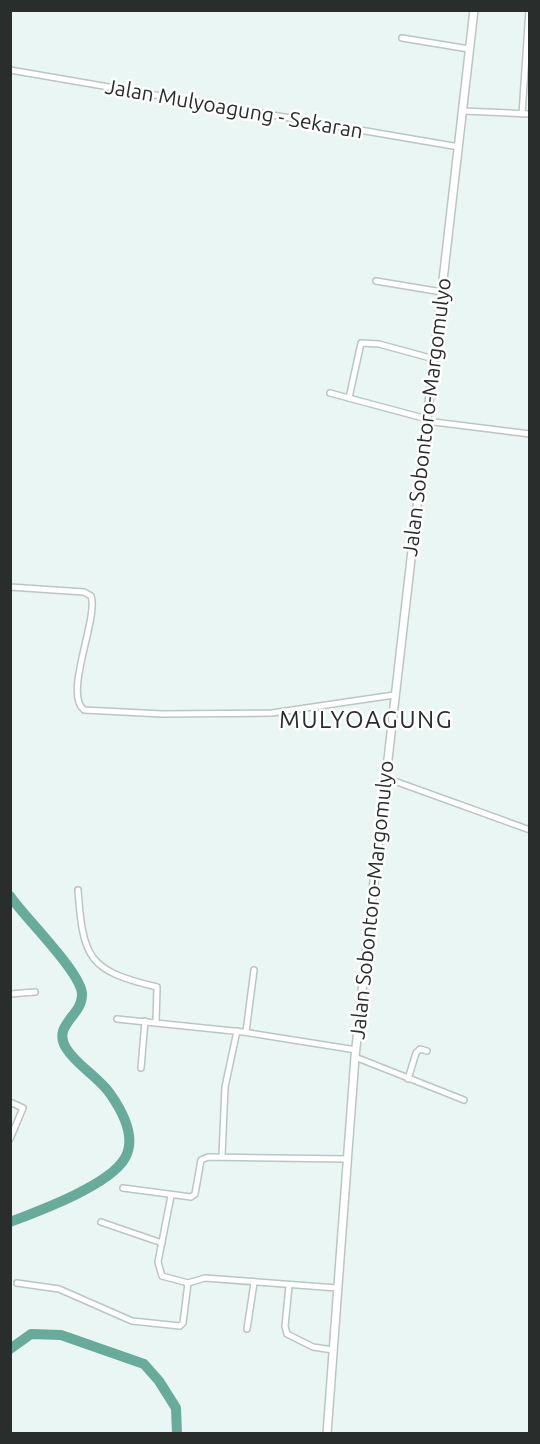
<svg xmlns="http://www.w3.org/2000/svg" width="540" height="1444" font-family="Ubuntu,sans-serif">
<rect width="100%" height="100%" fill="#eaf6f3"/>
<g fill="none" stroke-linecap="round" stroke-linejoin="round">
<g stroke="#68ab9a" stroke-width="10">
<path d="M10,896C24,917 83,974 82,995C82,1016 52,1025 66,1048C77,1066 99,1077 111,1095C122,1111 137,1137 125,1158C110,1185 39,1211 10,1222"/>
<polyline points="10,1349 31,1334 61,1335 144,1364 159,1381 176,1408 177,1434"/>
</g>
<defs>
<g id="minor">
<polyline points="402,38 469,49"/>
<polyline points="10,70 459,147"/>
<polyline points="463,111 530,114"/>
<polyline points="522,114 529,10"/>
<polyline points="376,281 442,292"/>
<polyline points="330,393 427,419"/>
<polyline points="349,398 361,343 379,344 434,359"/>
<polyline points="426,421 530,434"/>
<path d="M10,587L84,592L91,596C99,617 63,694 84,710L162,714L272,713L394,695"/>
<polyline points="386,778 530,830"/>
<path d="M78,890C83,958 88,971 157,987L156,1022"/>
<polyline points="10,994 35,992"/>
<polyline points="117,1019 243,1032 356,1050"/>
<polyline points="246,1032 254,970"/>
<polyline points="355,1057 464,1100"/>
<polyline points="141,1068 145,1021"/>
<polyline points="408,1079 416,1053 420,1049 427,1051"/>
<polyline points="10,1102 23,1108 10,1139"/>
<polyline points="222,1156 225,1087 237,1031"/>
<polyline points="123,1188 191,1197 195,1194 201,1160 208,1157 347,1159"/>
<polyline points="171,1196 158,1262 162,1276 188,1283 205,1278 337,1288"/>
<polyline points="101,1222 162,1243"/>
<polyline points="17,1283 59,1289 132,1321 180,1326 183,1323 188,1283"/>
<polyline points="289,1286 285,1326 287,1334 313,1347 333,1350"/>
<polyline points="247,1329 254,1283"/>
</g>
<polyline id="tertiary" points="327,1434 355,1057 370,916 474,10"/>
</defs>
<use href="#minor" stroke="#bac6c2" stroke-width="8"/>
<use href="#tertiary" stroke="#bac6c2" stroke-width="10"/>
<use href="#minor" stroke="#fff" stroke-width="5"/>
<use href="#tertiary" stroke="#fff" stroke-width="7"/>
</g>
<g text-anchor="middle" stroke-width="5" stroke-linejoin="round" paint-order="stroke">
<g font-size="21" fill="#292d2c" stroke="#fff">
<text transform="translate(234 109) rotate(10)" y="7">Jalan Mulyoagung - Sekaran</text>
<text transform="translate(427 417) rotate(-83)" y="7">Jalan Sobontoro-Margomulyo</text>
<text transform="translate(372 900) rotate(-84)" y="7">Jalan Sobontoro-Margomulyo</text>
</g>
<g font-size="24" letter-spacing="1.5" fill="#292d2c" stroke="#fff">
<text x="366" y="728">MULYOAGUNG</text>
</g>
</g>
<rect width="540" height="1444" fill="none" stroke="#292d2c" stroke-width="24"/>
</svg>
